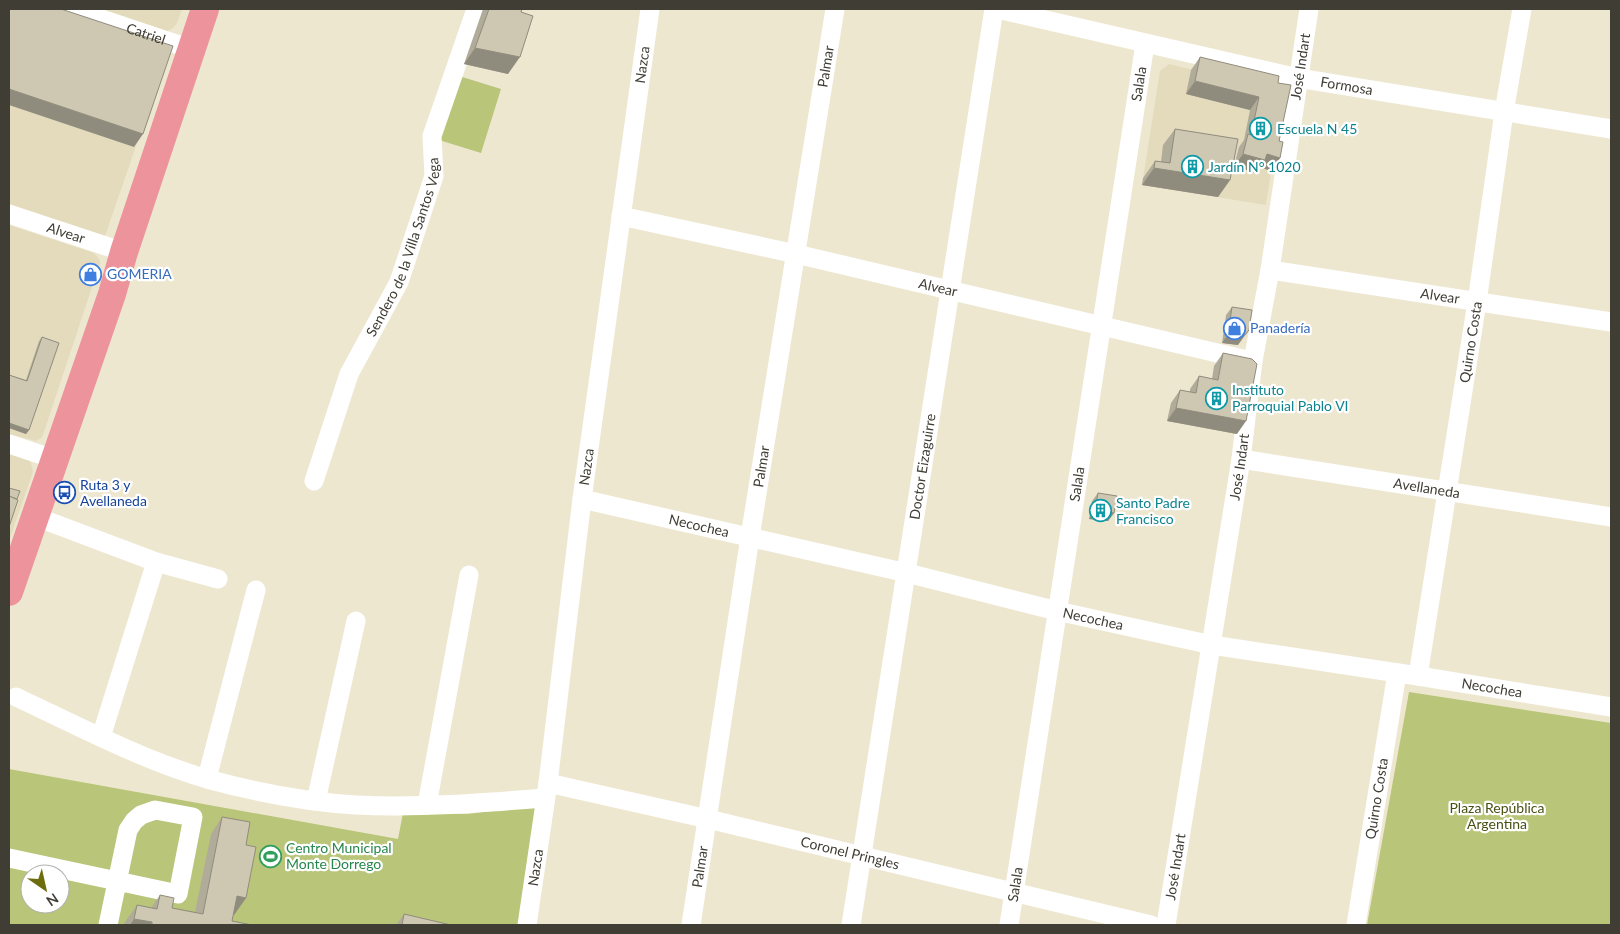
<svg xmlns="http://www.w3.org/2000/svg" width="1620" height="934" font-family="Lato,sans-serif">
<rect width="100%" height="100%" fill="#eee7d0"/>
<g fill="#e4dbbd">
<polygon points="9,9 167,56 105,236 98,238 9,208"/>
<polygon points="93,9 182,9 177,23 173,28 166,32"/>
<polygon points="1169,64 1270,89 1282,98 1266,205 1142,185 1160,71"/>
<polygon points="9,225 94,253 100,260 100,263 45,429 42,437 36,441 9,434"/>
<polygon points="9,452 27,458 31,463 33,472 9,541"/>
</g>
<g fill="#b9c578" fill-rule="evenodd">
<polygon points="459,76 501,89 481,153 439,140"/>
<polygon points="1409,692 1611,723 1611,925 1367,925"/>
<path d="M9,769L398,839L403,813L468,814L538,805L522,925H9ZM30,874H60V904H30Z"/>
</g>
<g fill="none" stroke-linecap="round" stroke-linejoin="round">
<g stroke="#fff" stroke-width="19">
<path id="s1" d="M72,9L191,49"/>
<path id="s2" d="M997,9L1298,78L1611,129"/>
<path id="s3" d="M9,214L124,252"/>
<path id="s4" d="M621,216L796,254L1247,360"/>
<path id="s5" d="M1270,270L1611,322"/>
<polyline points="9,444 54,459"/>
<path id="s6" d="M1241,459L1611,517"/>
<path id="s7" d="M314,481L349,374L399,282L434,176L432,136L476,9"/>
<path id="s8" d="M582,499L907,573L1057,611L1212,645L1418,676L1611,707"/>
<polyline points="34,516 156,562 218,579"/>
<path id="s9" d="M1418,676L1477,302L1504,112L1522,9"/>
<path d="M16,697C78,726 140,759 207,779C255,792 306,802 356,805C419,808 482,803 545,798"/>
<polyline points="101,737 156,562"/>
<polyline points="207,778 256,590"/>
<path id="s10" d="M548,783L708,819L1151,925"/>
<polyline points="316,801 356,621"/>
<polyline points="427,805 469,575"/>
<polyline points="9,858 178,894 193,817 155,810 141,815 134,821 128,830 108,925"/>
<path id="s11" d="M527,925L548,783L582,499L650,9"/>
<path id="s12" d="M691,925L750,537L835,9"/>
<path id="s13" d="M851,925L994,9"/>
<path id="s14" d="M1009,925L1145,44"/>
<path id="s15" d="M1166,925L1241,459L1253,361L1270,270L1309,9"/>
<path id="s16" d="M1356,925L1397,673"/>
</g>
<polyline stroke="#ec939c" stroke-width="28" points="9,592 112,294 124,252 205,9"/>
</g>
<g fill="#b1ac99">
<polygon points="483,9 522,9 521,12 508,74 464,64"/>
<polygon points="1200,57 1278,83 1280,158 1271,171 1260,167 1256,173 1234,166 1239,147 1244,140 1250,110 1186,94 1191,70"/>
<polygon points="1175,129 1230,180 1218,197 1142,185 1143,178 1155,161 1161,162 1163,145"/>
<polygon points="1232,307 1238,345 1222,343 1226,315"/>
<polygon points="42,337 29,430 26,434 9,428 9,375 26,380 39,341"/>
<polygon points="1223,353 1237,434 1167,421 1171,403 1180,390 1190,392 1190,389 1199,376 1212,379 1214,366"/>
<polygon points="1098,493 1114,513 1108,521 1089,519 1092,501"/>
<polygon points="222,817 246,845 246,898 234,915 233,915 232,921 252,925 124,925 125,922 137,905 151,908 160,895 172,908 195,912 211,834"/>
<polygon points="404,914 451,925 396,925"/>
</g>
<g fill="#908c7d">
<polygon points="475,48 520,57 508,74 464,64"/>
<polygon points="1195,81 1259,97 1250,110 1186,94"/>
<polygon points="9,89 143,134 134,147 9,105"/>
<polygon points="1243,154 1267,154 1280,158 1271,171 1260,167 1256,173 1234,166"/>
<polygon points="1154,168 1230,180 1218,197 1142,185"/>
<polygon points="1249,330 1238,345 1222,343 1228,334"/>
<polygon points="1176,408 1246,421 1237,434 1167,421"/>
<polygon points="9,423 29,430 26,434 9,428"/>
<polygon points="1095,510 1114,513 1108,521 1089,519"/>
<polygon points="237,896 246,898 234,915 225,913"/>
<polygon points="134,919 152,922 150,925 130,925"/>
</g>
<g fill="#cec8b2" stroke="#908c7d">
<polygon points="9,9 61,9 173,46 143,134 9,89"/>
<polygon points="489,9 522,9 521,12 533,16 520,57 475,48"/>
<polygon points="1200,57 1279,76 1278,83 1291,85 1279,141 1283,142 1280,158 1267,154 1265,160 1243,154 1248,134 1251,135 1259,97 1195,81"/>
<polygon points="1175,129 1238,139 1230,180 1154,168 1155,161 1170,163"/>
<polygon points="1232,307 1252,310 1249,330 1244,336 1228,334"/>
<polygon points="42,337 59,343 29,430 9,423 9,375 27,381"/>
<polygon points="1223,353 1252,359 1257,364 1246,421 1176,408 1180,390 1196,393 1199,376 1218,380"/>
<polygon points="9,488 20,491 17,499 9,496"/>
<polygon points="1098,493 1117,496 1114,513 1095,510"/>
<polygon points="9,496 18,500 9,527"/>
<polygon points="222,817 250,822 246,845 256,847 246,898 237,896 232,921 252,925 152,925 152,922 134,919 137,905 157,909 160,895 174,898 172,908 203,914"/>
<polygon points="404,914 451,925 402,925"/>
</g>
<defs>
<symbol id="building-ring" viewBox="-11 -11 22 22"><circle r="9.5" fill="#fff" stroke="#0f9aa8" stroke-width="1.5"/><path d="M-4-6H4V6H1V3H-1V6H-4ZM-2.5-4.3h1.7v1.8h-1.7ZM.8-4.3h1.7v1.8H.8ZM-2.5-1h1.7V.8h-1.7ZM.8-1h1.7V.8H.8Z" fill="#0f9aa8"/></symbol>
<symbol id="shop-ring" viewBox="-11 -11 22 22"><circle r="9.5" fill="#fff" stroke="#3f7fe0" stroke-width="1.5"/><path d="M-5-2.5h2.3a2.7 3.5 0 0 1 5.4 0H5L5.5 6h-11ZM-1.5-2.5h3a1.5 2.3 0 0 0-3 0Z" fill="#3f7fe0"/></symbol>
<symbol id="bus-ring" viewBox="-11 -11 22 22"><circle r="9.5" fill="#fff" stroke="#1a4fb4" stroke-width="1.5"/><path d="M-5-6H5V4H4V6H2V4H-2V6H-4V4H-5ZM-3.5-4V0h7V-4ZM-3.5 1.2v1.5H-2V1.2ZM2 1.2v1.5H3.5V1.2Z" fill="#1a4fb4"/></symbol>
<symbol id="stadium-ring" viewBox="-11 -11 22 22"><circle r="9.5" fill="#fff" stroke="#2e9e5b" stroke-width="1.5"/><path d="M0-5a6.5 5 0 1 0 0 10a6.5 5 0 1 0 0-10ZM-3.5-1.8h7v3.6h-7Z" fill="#2e9e5b"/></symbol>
</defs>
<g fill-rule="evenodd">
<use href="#building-ring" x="1248" y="116" width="25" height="25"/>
<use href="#building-ring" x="1180" y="154" width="25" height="25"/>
<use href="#shop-ring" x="78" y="262" width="25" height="25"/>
<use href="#shop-ring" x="1222" y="316" width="25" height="25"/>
<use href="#building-ring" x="1204" y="386" width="25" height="25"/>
<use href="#bus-ring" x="52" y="480" width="25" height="25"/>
<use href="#building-ring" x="1088" y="498" width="25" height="25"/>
<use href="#stadium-ring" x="258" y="844" width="25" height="25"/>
</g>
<g text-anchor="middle" stroke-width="4.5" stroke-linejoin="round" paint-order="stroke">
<g font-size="14" fill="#3f3d34" stroke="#fff">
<text dy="5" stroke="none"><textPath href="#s1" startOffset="78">Catriel</textPath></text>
<text dy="5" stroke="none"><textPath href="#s11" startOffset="868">Nazca</textPath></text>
<text dy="5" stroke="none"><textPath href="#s12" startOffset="869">Palmar</textPath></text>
<text dy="5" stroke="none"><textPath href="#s15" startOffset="869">José Indart</textPath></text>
<text dy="5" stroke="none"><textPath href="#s14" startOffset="851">Salala</textPath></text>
<text dy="5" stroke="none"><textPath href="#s2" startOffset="358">Formosa</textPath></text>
<text dy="5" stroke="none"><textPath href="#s3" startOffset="60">Alvear</textPath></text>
<text dy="5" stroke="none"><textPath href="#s7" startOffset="252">Sendero de la Villa Santos Vega</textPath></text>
<text dy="5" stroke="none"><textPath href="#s4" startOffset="325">Alvear</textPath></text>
<text dy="5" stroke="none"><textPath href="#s5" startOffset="172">Alvear</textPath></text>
<text dy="5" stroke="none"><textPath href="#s9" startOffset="338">Quirno Costa</textPath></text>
<text dy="5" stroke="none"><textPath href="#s11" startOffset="462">Nazca</textPath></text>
<text dy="5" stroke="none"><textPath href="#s12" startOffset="464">Palmar</textPath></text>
<text dy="5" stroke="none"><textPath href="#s13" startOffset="464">Doctor Eizaguirre</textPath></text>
<text dy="5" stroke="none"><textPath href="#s15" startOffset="464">José Indart</textPath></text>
<text dy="5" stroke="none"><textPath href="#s14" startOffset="446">Salala</textPath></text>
<text dy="5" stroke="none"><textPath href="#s6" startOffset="188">Avellaneda</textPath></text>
<text dy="5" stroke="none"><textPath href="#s8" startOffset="120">Necochea</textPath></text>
<text dy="5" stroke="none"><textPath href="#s8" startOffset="525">Necochea</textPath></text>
<text dy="5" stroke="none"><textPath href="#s8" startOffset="930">Necochea</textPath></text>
<text dy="5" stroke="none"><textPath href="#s16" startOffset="128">Quirno Costa</textPath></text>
<text dy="5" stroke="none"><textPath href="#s10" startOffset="310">Coronel Pringles</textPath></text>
<text dy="5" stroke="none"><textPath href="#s12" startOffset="59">Palmar</textPath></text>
<text dy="5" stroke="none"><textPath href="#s15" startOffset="59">José Indart</textPath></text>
<text dy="5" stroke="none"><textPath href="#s11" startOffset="58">Nazca</textPath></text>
<text dy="5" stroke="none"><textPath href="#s14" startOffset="41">Salala</textPath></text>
</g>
<g font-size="14" fill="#0d838f" stroke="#fff" text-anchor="start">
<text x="1277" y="134">Escuela N 45</text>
<text x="1208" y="172">Jardín N° 1020</text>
<text x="1232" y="395">Instituto<tspan x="1232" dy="16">Parroquial Pablo VI</tspan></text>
<text x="1116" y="508">Santo Padre<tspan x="1116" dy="16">Francisco</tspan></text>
</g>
<g font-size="14" fill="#366cbe" stroke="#fff" text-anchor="start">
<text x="107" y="279">GOMERIA</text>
<text x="1250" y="333">Panadería</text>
</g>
<g font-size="14" fill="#164399" stroke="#fff" text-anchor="start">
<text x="80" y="490">Ruta 3 y<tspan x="80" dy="16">Avellaneda</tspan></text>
</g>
<g font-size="14" fill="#495013" stroke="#fff">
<text x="1497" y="813">Plaza República<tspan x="1497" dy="16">Argentina</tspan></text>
</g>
<g font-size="14" fill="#27864d" stroke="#fff" text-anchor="start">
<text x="286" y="853">Centro Municipal<tspan x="286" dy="16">Monte Dorrego</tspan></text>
</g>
</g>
<rect width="1620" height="934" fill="none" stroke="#3f3d34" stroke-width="20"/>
<g transform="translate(45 889) rotate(146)"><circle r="24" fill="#ffffff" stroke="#b2b1ae"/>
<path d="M0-4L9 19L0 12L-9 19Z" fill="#6e6d0e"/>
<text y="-8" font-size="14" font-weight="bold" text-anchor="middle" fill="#3f3d34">N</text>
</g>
</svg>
